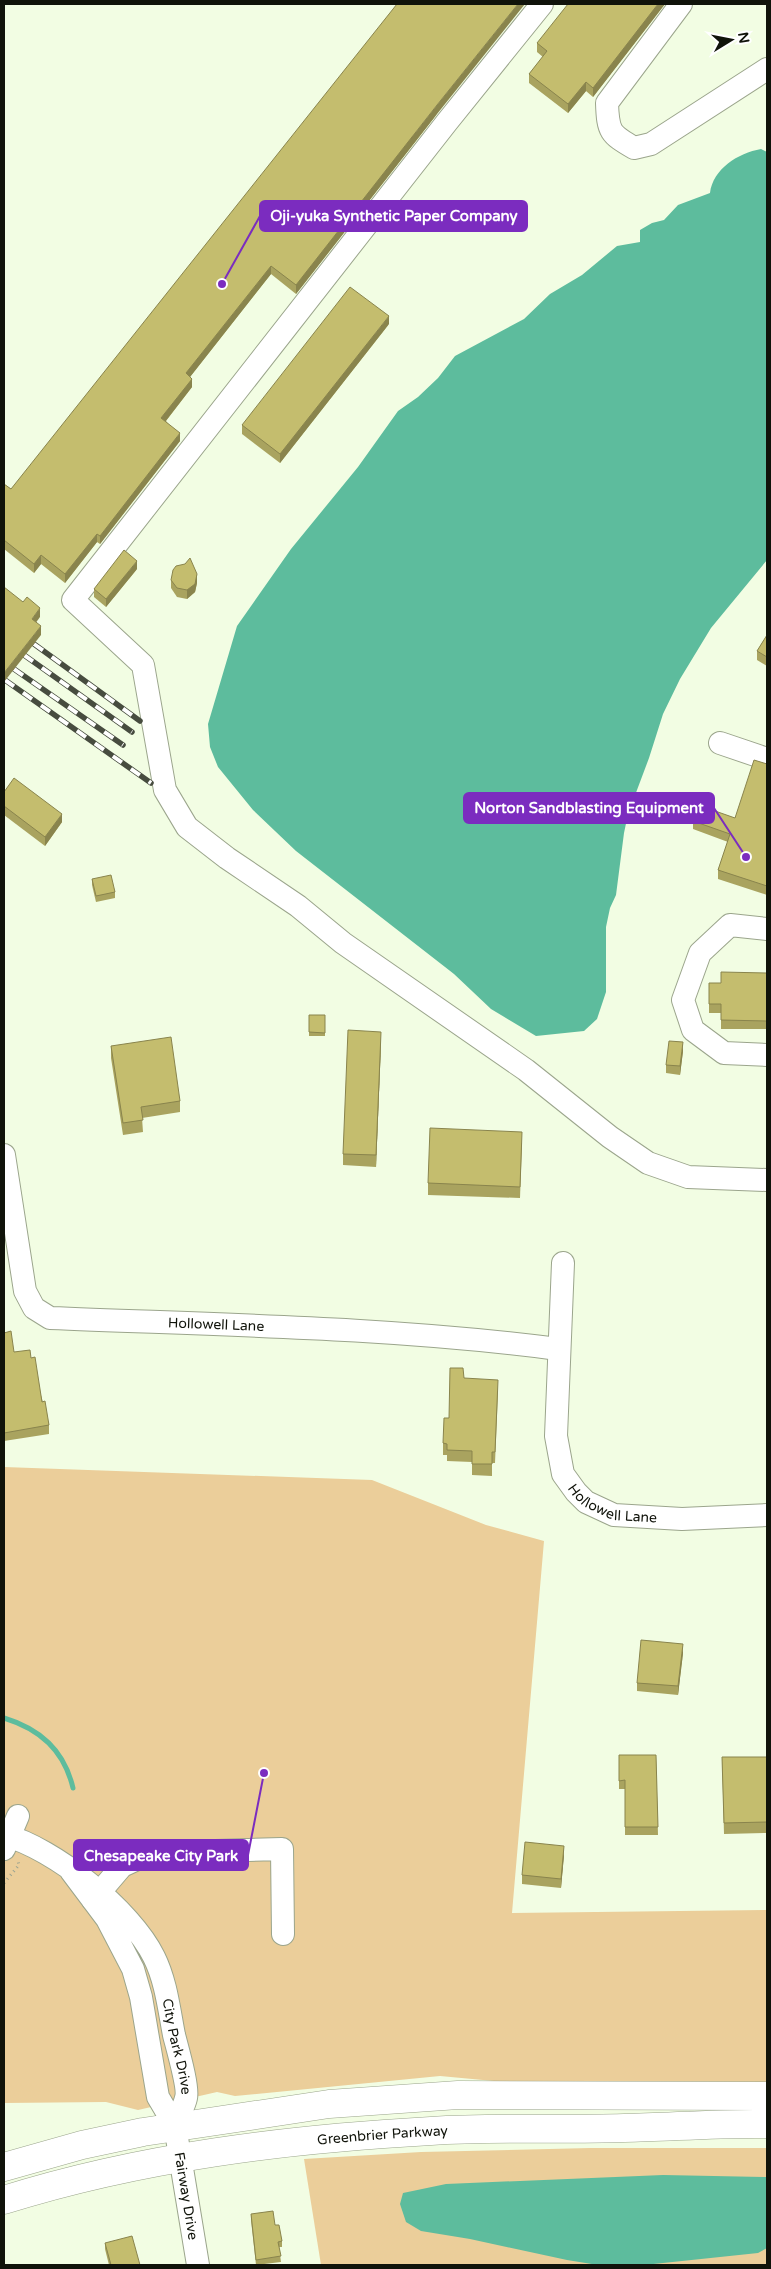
<svg xmlns="http://www.w3.org/2000/svg" width="771" height="2269" font-family="'Varela Round',sans-serif">
<rect width="100%" height="100%" fill="#f2fde3"/>
<g fill="#ebce9a">
<polygon points="4,1467 372,1480 486,1525 544,1541 512,1913 767,1910 767,2083 525,2084 440,2076 235,2096 217,2092 138,2110 106,2102 4,2103"/>
<polygon points="590,2148 767,2148 767,2265 321,2265 304,2159 421,2152"/>
</g>
<g fill="#5dbc9d">
<path d="M761,149L767,152V560L711,628L680,679L663,714L649,758L628,814L624,833L616,895L610,908L606,927V992L597,1019L584,1031L536,1036L491,1009L454,974L296,851L253,810L218,767L210,747L208,724L237,626L291,549L358,467L398,411L418,397L438,378L455,356L524,319L550,294L582,275L617,246L640,242V230L652,223L664,220L678,205L710,193C713,169 738,153 761,149Z"/>
<polygon points="663,2175 767,2177 767,2248 758,2253 644,2265 598,2265 567,2260 470,2239 421,2231 406,2222 400,2204 403,2193 446,2184"/>
</g>
<g fill="none" stroke-linecap="round" stroke-linejoin="round">
<path stroke="#5dbc9d" stroke-width="5" d="M4,1718C40,1729 64,1750 73,1788"/>
<defs>
<g id="minor">
<polyline points="542,4 447,122 73,600 143,665 165,790 187,827 227,858 298,906 343,943 526,1070 610,1137 648,1163 688,1177 767,1180"/>
<path d="M681,4L607,103C608,132 610,134 634,148L651,144L767,69"/>
<polyline points="720,743 767,759"/>
<polyline points="767,929 730,925 700,953 683,1000 693,1030 724,1053 767,1055"/>
<path id="s1" d="M4,1155L25,1291L34,1308L50,1318C219,1325 390,1327 558,1349"/>
<path id="s2" d="M563,1263L556,1436L563,1474L576,1492L586,1502L614,1515L682,1519L767,1515"/>
<path id="s3" d="M4,1835C54,1848 131,1910 154,1957C166,1981 169,2009 174,2035C177,2047 189,2088 186,2098C184,2107 178,2117 175,2126L158,2097L141,1997L133,1969L107,1919L71,1871"/>
<polyline points="4,1849 18,1816"/>
<polyline points="93,1900 122,1866 150,1853 282,1849 283,1934"/>
<path id="s4" d="M175,2126L198,2265"/>
</g>
<g id="major">
<polyline points="4,2167 82,2145 143,2132 329,2104 458,2095 767,2096"/>
<path id="s5" d="M4,2200C141,2157 287,2139 431,2131C495,2127 560,2130 624,2128C672,2127 719,2123 767,2124"/>
</g>
</defs>
<use href="#minor" stroke="#9ba58c" stroke-width="24"/>
<use href="#major" stroke="#9ba58c" stroke-width="29"/>
<polyline stroke="#9ba390" stroke-width="3" stroke-dasharray="1 4" stroke-linecap="butt" points="4,1883 19,1865 18,1861"/>
<use href="#minor" stroke="#fff" stroke-width="22"/>
<use href="#major" stroke="#fff" stroke-width="28"/>
<defs>
<g id="rail">
<polyline points="34,644 140,721"/>
<polyline points="24,655 132,732"/>
<polyline points="14,669 123,745"/>
<polyline points="5,680 151,783"/>
</g>
</defs>
<use href="#rail" stroke="#474c3f" stroke-width="5.5"/>
<use href="#rail" stroke="#fff" stroke-width="4" stroke-dasharray="11" stroke-linecap="butt"/>
</g>
<g fill="#a9a35f">
<polygon points="665,4 593,97 586,91 568,113 529,83 529,74 543,57 537,52 537,43"/>
<polygon points="437,114 296,294 271,274 190,377 192,387 166,421 180,441 100,544 97,542 65,583 41,564 34,573 4,549 4,484 11,489"/>
<polygon points="389,324 280,463 242,434 242,425"/>
<polygon points="137,569 106,607 94,597 94,589"/>
<polygon points="171,580 197,583 195,592 187,599 177,597 171,588"/>
<polygon points="767,635 767,666 757,660 757,651"/>
<polygon points="767,764 767,895 718,879 718,870 728,842 693,829 693,821 735,818"/>
<polygon points="4,792 62,822 45,846 4,815"/>
<polygon points="92,879 115,892 115,898 96,902 92,885"/>
<polygon points="767,973 767,1029 721,1029 721,1013 709,1013 709,983 721,983"/>
<rect x="309" y="1015" width="16" height="21"/>
<polygon points="381,1043 376,1167 343,1165 343,1154"/>
<polygon points="111,1046 180,1101 180,1112 142,1118 143,1132 123,1135 111,1058"/>
<polygon points="683,1051 680,1075 666,1073 666,1065"/>
<polygon points="522,1143 520,1198 428,1195 428,1183"/>
<polygon points="4,1333 14,1352 31,1358 49,1425 49,1434 4,1441"/>
<polygon points="464,1378 498,1391 495,1463 492,1463 492,1476 472,1475 472,1462 447,1461 447,1455 443,1455 443,1443 449,1418"/>
<polygon points="683,1653 678,1695 637,1691 637,1683"/>
<polygon points="619,1755 656,1755 658,1835 625,1835 625,1789 619,1789"/>
<polygon points="722,1757 767,1757 767,1833 724,1834"/>
<polygon points="564,1855 561,1888 522,1884 522,1875"/>
<polygon points="251,2214 275,2225 282,2241 282,2247 279,2247 281,2262 256,2265 251,2220"/>
<polygon points="105,2243 140,2265 109,2265 105,2249"/>
</g>
<g fill="#89844d">
<polygon points="518,4 525,4 437,114 296,294 296,285 437,105"/>
<polygon points="658,4 665,4 593,97 593,88"/>
<polygon points="586,82 586,91 568,113 568,104"/>
<polygon points="271,266 271,274 186,382 186,373"/>
<polygon points="389,316 389,324 280,463 280,454"/>
<polygon points="192,379 192,387 161,427 161,418"/>
<polygon points="180,433 180,441 100,544 100,536"/>
<polygon points="97,534 97,542 65,583 65,574"/>
<polygon points="41,555 41,564 34,573 34,564"/>
<polygon points="137,561 137,569 106,607 106,599"/>
<polygon points="197,574 197,583 195,592 187,599 187,590"/>
<polygon points="40,608 40,617 32,628 32,619"/>
<polygon points="41,626 41,635 4,682 4,673"/>
<polygon points="62,814 62,822 45,846 45,837"/>
<polygon points="381,1032 381,1043 376,1167 376,1155"/>
<polygon points="683,1042 683,1051 680,1075 680,1066"/>
<polygon points="683,1644 683,1653 678,1695 678,1686"/>
<polygon points="564,1846 564,1855 561,1888 561,1879"/>
</g>
<g fill="#c4bd6e" stroke="#89844d">
<polygon points="397,4 518,4 437,105 296,285 271,266 186,373 192,379 161,418 180,433 100,536 97,534 65,574 41,555 34,564 4,540 4,484 11,489"/>
<polygon points="568,4 658,4 593,88 586,82 568,104 529,74 547,51 537,43"/>
<polygon points="350,287 389,316 280,454 242,425"/>
<polygon points="124,550 137,561 106,599 94,589"/>
<polygon points="190,558 197,574 195,584 187,590 177,588 171,580 173,570 176,566 185,564"/>
<polygon points="4,587 23,602 27,597 40,608 32,619 41,626 4,673"/>
<polygon points="767,635 767,657 757,651"/>
<polygon points="754,760 767,764 767,886 718,870 730,834 693,821 698,805 735,818"/>
<polygon points="14,778 62,814 45,837 4,806 4,792"/>
<polygon points="111,875 115,892 96,896 92,879"/>
<polygon points="721,972 767,973 767,1021 721,1020 721,1004 709,1004 709,983 721,983"/>
<polygon points="309,1015 325,1015 325,1033 309,1032"/>
<polygon points="348,1030 381,1032 376,1155 343,1154"/>
<polygon points="171,1037 180,1101 141,1107 143,1120 123,1123 111,1046"/>
<polygon points="669,1041 683,1042 680,1066 666,1065"/>
<polygon points="430,1128 522,1132 520,1187 428,1183"/>
<polygon points="11,1331 14,1352 30,1350 31,1358 35,1357 42,1402 45,1401 49,1425 4,1433 4,1333"/>
<polygon points="450,1368 463,1368 464,1378 498,1380 495,1452 492,1452 492,1464 472,1464 472,1451 447,1450 447,1444 443,1443 444,1418 449,1418"/>
<polygon points="641,1640 683,1644 678,1686 637,1683"/>
<polygon points="619,1755 656,1755 658,1827 625,1827 625,1780 619,1781"/>
<polygon points="722,1757 767,1757 767,1822 724,1823"/>
<polygon points="525,1842 564,1846 561,1879 522,1875"/>
<polygon points="273,2211 275,2225 279,2225 282,2241 278,2242 281,2256 256,2260 251,2214"/>
<polygon points="132,2236 140,2265 111,2265 105,2243"/>
</g>
<g text-anchor="middle" stroke-width="4" stroke-linejoin="round" paint-order="stroke">
<g font-size="14" fill="#10130a" stroke="#fff">
<text dy="5" stroke="none"><textPath href="#s1" startOffset="342">Hollowell Lane</textPath></text>
<text dy="5" stroke="none"><textPath href="#s2" startOffset="274">Hollowell Lane</textPath></text>
<text dy="5" stroke="none"><textPath href="#s3" startOffset="290">City Park Drive</textPath></text>
<text dy="5" stroke="none"><textPath href="#s5" startOffset="385">Greenbrier Parkway</textPath></text>
<text dy="5" stroke="none"><textPath href="#s4" startOffset="71">Fairway Drive</textPath></text>
</g>
</g>
<path fill="none" stroke="#7b2cbf" stroke-width="2" d="M222 284L260 216M746 857L714 808M264 1773L248 1855"/>
<g fill="#7b2cbf" stroke="#fff" stroke-width="2">
<circle cx="222" cy="284" r="5"/>
<circle cx="746" cy="857" r="5"/>
<circle cx="264" cy="1773" r="5"/>
</g>
<g fill="#7b2cbf" stroke="#7b2cbf" stroke-width="2">
<rect x="260" y="201" width="267" height="30" rx="5"/>
<rect x="464" y="793" width="250" height="30" rx="5"/>
<rect x="74" y="1840" width="174" height="30" rx="5"/>
</g>
<g font-size="15" text-anchor="middle" font-weight="bold" fill="#fff">
<text x="394" y="221">Oji-yuka Synthetic Paper Company</text>
<text x="589" y="813">Norton Sandblasting Equipment</text>
<text x="161" y="1861">Chesapeake City Park</text>
</g>
<rect width="771" height="2269" fill="none" stroke="#10130a" stroke-width="10"/>
<g transform="translate(731 40) rotate(80)" stroke="#ffffff" stroke-width="4" paint-order="stroke">
<path d="M0-4L9 19L0 12L-9 19Z" fill="#10130a"/>
<text y="-8" font-size="14" font-weight="bold" text-anchor="middle" fill="#10130a">N</text>
</g>
</svg>
